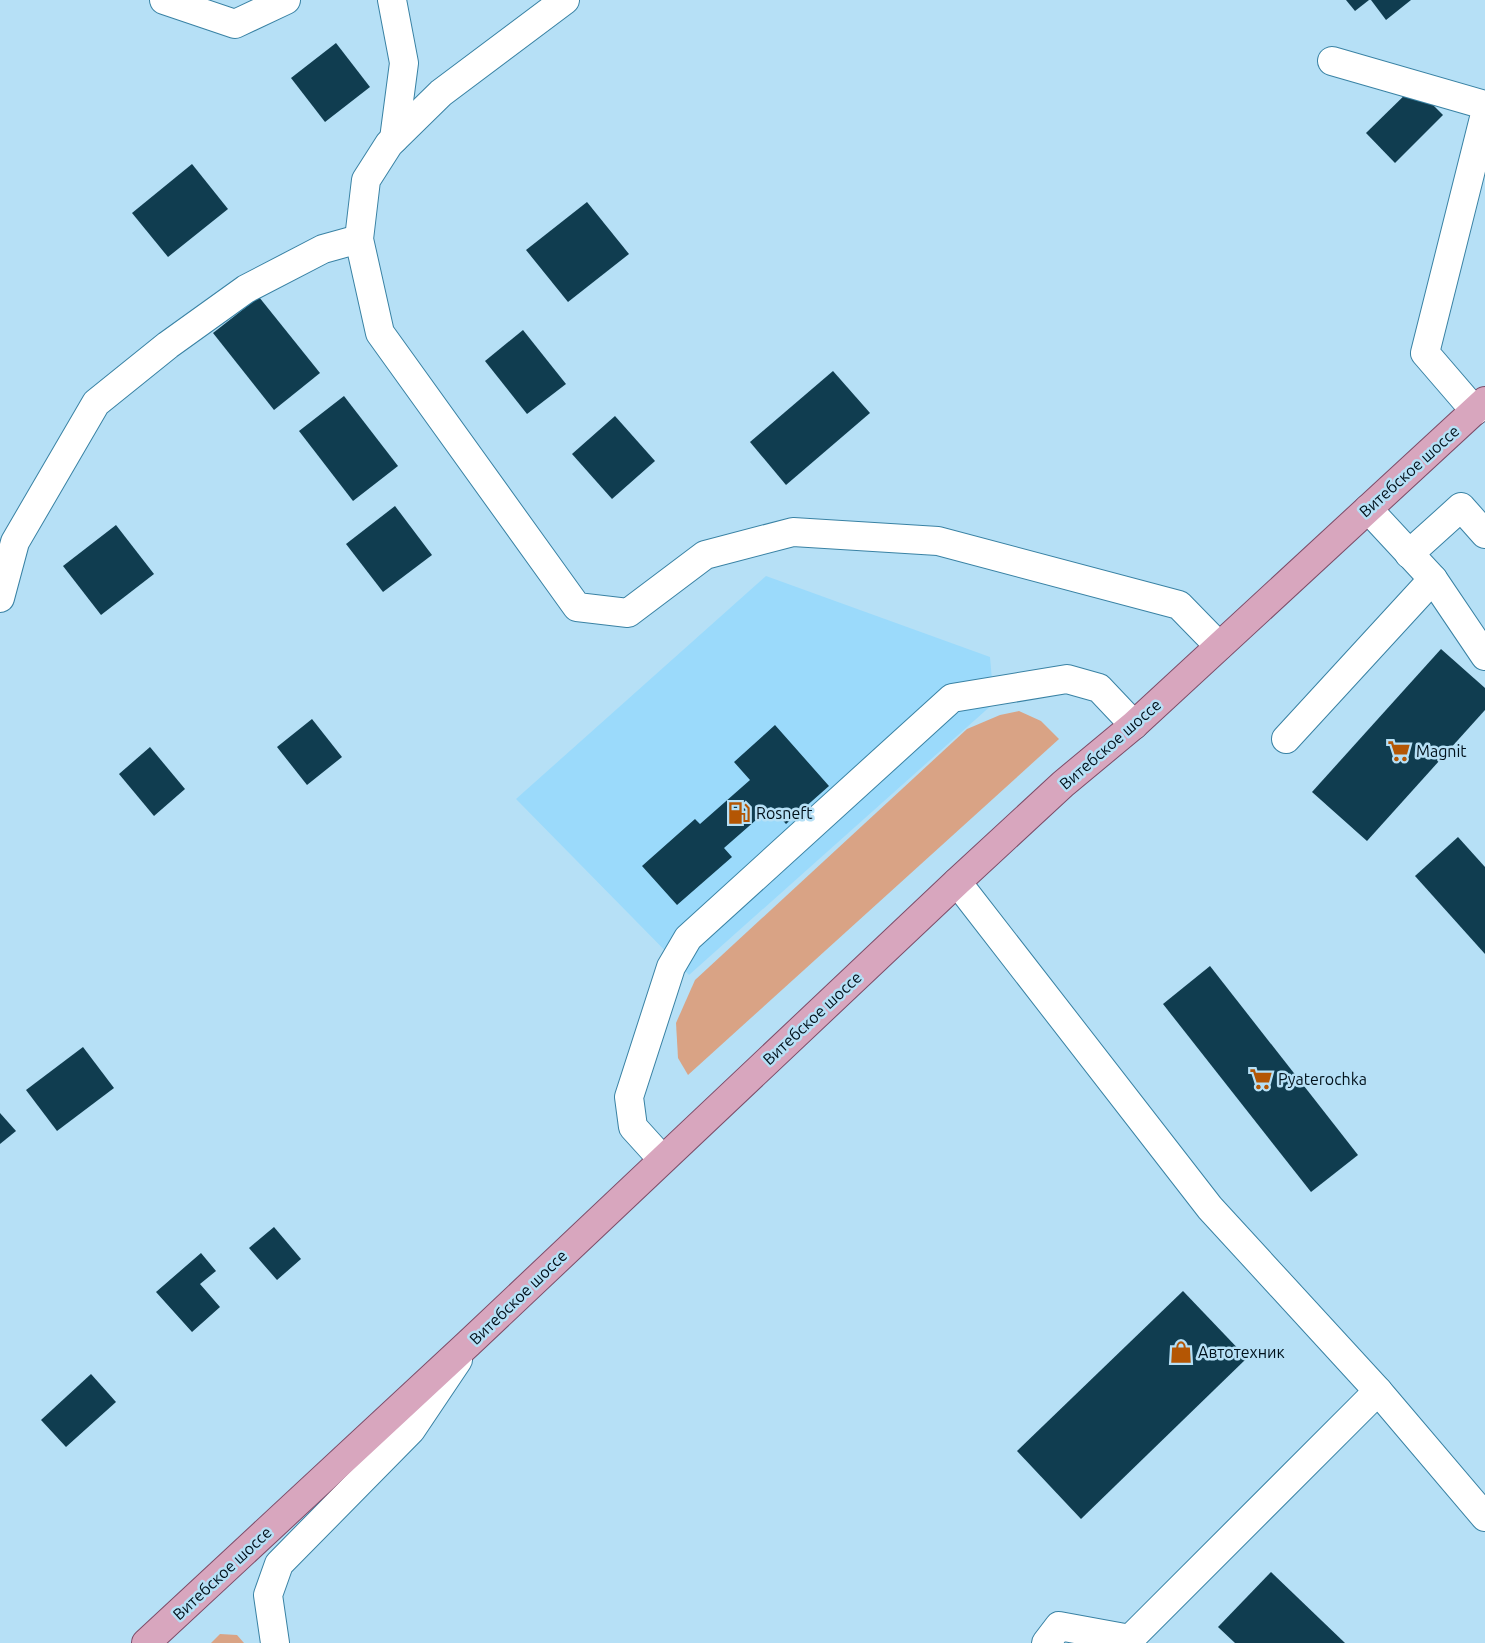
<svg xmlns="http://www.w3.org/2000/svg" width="1485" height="1643" font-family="Ubuntu,sans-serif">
<rect width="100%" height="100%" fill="#b6e0f6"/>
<polygon fill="#9bdafb" points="766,576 990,657 994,703 689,975 516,799"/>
<g fill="#d9a385">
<polygon points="1019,711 1041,721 1059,739 688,1075 678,1058 676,1023 695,980 967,729 1000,715"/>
<polygon points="220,1634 237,1635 244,1643 211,1643"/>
</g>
<g fill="#103d50">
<polygon points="1346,0 1369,0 1355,11"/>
<polygon points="1371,0 1411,0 1386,20"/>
<polygon points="336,43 370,87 325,122 291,78"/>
<polygon points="1414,86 1443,115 1395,163 1366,133"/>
<polygon points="192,164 228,209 168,257 132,213"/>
<polygon points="587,202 629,254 568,302 526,250"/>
<polygon points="259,297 320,373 274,410 213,333"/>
<polygon points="523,330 566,384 527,414 485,361"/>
<polygon points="833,371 870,413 786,485 750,442"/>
<polygon points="344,396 398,466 353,501 299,431"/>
<polygon points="615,416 655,461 612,499 572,454"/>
<polygon points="395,506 432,555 383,592 346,544"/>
<polygon points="116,525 154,574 101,615 63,566"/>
<polygon points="1441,649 1485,688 1485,710 1367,841 1312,792"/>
<polygon points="312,719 342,757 307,785 277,747"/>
<polygon points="775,725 829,786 786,824 771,807 724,848 732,857 677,905 642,866 695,819 700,824 750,780 734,762"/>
<polygon points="150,747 185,789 154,816 119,774"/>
<polygon points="1458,837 1485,867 1485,954 1415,876"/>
<polygon points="1210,966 1358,1155 1311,1192 1163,1004"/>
<polygon points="83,1047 114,1088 57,1131 26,1090"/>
<polygon points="0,1113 16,1131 0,1144"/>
<polygon points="274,1227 301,1259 277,1280 249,1248"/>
<polygon points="201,1253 216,1271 200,1284 220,1307 192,1332 156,1292"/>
<polygon points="1183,1291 1247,1358 1081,1519 1017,1451"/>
<polygon points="91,1374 116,1402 66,1447 41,1420"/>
<polygon points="1271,1572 1345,1643 1235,1643 1218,1627"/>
</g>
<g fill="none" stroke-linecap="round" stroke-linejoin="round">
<defs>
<g id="minor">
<polyline points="164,0 235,24 286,0"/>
<polyline points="392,0 404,63 394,139"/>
<polyline points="565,0 441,93 389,144 366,180 359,239 380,333 577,607 628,613 705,555 793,532 938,541 1179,605 1219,646"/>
<polyline points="1332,61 1485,105"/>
<polyline points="1475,411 1425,353 1485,114"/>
<polyline points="1368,509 1433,579 1485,656"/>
<polyline points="1409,554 1461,507 1485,534"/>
<polyline points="0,598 15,542 96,403 168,345 246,289 323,249 359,239"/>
<polyline points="1286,739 1433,579"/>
<polyline points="957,882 1210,1208 1378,1391 1485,1517"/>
<polyline points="662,1159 633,1127 629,1097 671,967 688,938 952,698 1067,679 1099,688 1134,725"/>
<polyline points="275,1643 268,1595 279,1564 411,1430 458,1360"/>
<polyline points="1046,1643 1059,1626 1130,1639 1378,1391"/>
</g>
<polyline id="major" points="146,1643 469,1343 957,882 1063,784 1134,725 1485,401"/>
</defs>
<use href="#minor" stroke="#3982a4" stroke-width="30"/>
<use href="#major" stroke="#7c4c68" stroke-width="30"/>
<use href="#minor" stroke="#fff" stroke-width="28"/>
<use href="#major" stroke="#d8a6be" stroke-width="28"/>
</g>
<defs>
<symbol id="supermarket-bare" viewBox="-9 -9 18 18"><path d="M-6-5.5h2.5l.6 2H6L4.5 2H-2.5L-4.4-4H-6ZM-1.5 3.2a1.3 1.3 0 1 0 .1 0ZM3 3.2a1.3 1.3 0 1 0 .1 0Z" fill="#b45604" stroke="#b6e0f6" stroke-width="2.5" paint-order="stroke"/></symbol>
<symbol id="fuel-bare" viewBox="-9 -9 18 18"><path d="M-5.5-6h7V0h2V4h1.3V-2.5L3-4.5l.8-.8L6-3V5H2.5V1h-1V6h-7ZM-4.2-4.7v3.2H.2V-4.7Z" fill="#b45604" stroke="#b6e0f6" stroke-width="2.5" paint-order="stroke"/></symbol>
<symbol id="shop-bare" viewBox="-9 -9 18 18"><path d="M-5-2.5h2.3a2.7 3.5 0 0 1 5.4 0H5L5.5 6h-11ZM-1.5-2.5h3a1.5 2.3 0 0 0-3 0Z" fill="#b45604" stroke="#b6e0f6" stroke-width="2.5" paint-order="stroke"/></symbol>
</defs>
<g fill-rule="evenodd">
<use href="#supermarket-bare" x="1383" y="735" width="32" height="32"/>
<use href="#fuel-bare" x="723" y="797" width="32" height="32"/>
<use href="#supermarket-bare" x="1245" y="1063" width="32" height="32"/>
<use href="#shop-bare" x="1165" y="1336" width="32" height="32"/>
</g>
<g text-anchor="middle" stroke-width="5" stroke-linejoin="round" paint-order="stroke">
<g font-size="16" fill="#00111b" stroke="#b6e0f6">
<text transform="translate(1409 471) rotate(-42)" y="6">Витебское шоссе</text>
<text transform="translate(1110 744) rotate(-41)" y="6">Витебское шоссе</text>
<text transform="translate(812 1018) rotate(-43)" y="6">Витебское шоссе</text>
<text transform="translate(518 1297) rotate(-44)" y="6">Витебское шоссе</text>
<text transform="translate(222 1573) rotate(-43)" y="6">Витебское шоссе</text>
</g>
<g font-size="16" fill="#00111b" stroke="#b6e0f6" text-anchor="start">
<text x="1416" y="757">Magnit</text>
<text x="756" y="819">Rosneft</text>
<text x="1278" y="1085">Pyaterochka</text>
<text x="1198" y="1358">Автотехник</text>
</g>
</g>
</svg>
